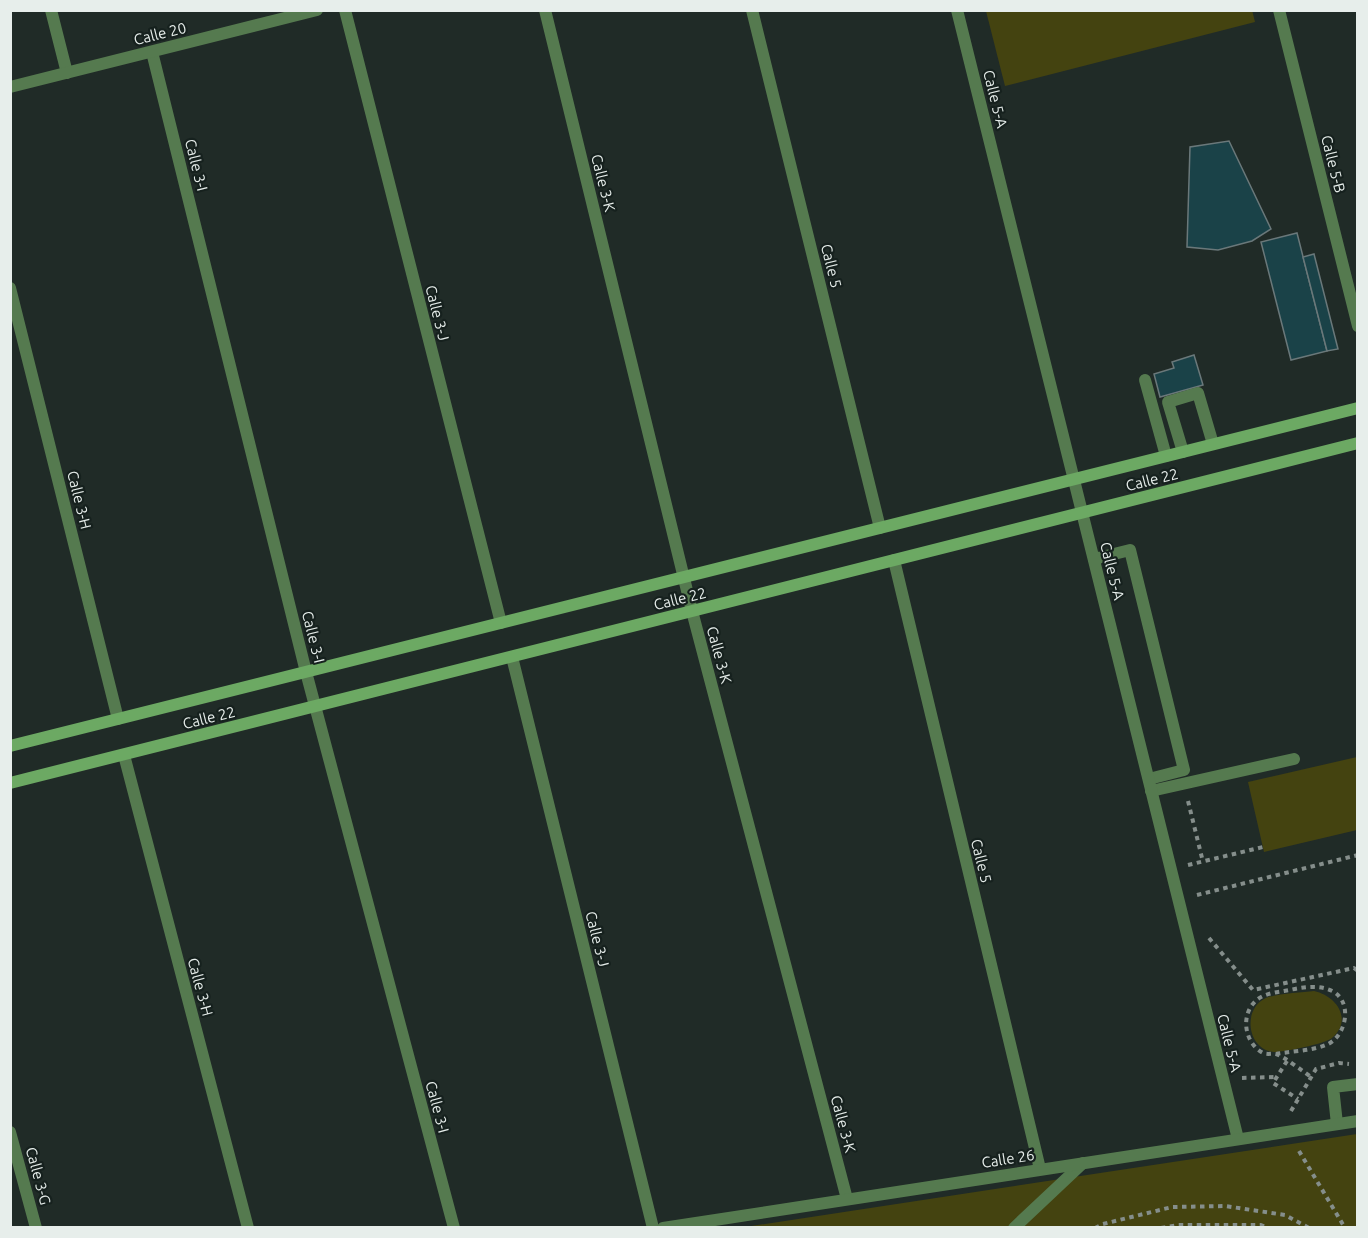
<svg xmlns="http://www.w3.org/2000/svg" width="1368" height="1238" font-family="Ubuntu,sans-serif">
<rect width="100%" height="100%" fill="#202b27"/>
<g fill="#444310">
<polygon points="1252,10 1255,22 1005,86 986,11"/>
<polygon points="1357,757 1357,830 1264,852 1248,782"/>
<path d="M1314,991C1337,996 1353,1020 1332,1038C1325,1044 1283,1052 1274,1052C1248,1050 1242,1011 1264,999C1275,993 1301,993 1314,991Z"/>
<polygon points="1357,1134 1357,1227 745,1227"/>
</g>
<g fill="#1a4248" stroke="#6a787a" stroke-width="1.5">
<polygon points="1229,141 1271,229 1252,241 1218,250 1187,247 1190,147"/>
<polygon points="1297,233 1327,351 1291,360 1261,242"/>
<polygon points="1314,254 1338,349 1327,351 1303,257"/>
<polygon points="1194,355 1203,385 1160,397 1154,374 1174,368 1172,362"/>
</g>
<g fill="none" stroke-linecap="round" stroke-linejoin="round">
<g stroke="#858e8b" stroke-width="4" stroke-dasharray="4.5 4.5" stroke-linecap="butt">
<polyline points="1188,801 1203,862"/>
<polyline points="1188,865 1263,847"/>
<polyline points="1197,895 1358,855"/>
<polyline points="1209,938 1253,990 1354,968 1358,971"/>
<path d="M1276,1054C1292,1051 1311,1051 1326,1045C1346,1037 1353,1004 1334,992C1318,983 1300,988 1284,991C1272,993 1260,994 1252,1005C1241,1020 1246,1044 1263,1053C1268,1055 1272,1053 1276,1054C1283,1056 1304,1072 1311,1077"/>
<polyline points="1287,1061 1273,1083 1298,1099"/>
<polyline points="1242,1078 1276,1077"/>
<polyline points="1291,1111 1316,1069 1339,1063 1349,1064"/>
<polyline points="1299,1151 1345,1228"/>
<polyline points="1095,1228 1103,1224 1172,1207 1225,1206 1285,1215 1309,1228"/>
<polyline points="1161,1228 1178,1225 1261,1225 1268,1228"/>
</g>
<g stroke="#557a4f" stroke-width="12">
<polyline points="1145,380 1166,456"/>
<polyline points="1183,452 1168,402 1198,393 1213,444"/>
<polyline points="1094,559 1130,550 1184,770 1149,779"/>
<polyline points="1151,791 1294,759"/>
<polyline points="1337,1124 1333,1087 1358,1084"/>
<polyline points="1014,1228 1083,1163"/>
</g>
<g stroke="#557a4f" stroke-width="12">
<polyline points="51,10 67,73"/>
<polyline points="345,10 501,623"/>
<polyline points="545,10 692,611 847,1199"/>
<polyline points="752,10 880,528"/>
<polyline points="957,10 1238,1139"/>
<polyline points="1279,10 1358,326"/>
<polyline points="152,52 306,672 454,1228"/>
<polyline points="10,87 317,10"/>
<polyline points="10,288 118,719"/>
<polyline points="894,560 1040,1169"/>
<polyline points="512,657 653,1228"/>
<polyline points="124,755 248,1228"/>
<polyline points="10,1132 36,1228"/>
<polyline points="663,1228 1358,1121"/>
</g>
<g stroke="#6ca963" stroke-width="12">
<polyline points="10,746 1358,408"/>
<polyline points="10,783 1358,443"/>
</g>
</g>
<g text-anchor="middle" stroke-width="4.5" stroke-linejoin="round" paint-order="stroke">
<g font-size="15" fill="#e7eeeb" stroke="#16211e">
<text transform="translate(160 34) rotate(-14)" y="5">Calle 20</text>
<text transform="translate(995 99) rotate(76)" y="5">Calle 5-A</text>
<text transform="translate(1333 164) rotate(76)" y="5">Calle 5-B</text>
<text transform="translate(196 165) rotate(76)" y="5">Calle 3-I</text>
<text transform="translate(603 183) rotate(76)" y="5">Calle 3-K</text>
<text transform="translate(831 266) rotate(76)" y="5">Calle 5</text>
<text transform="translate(437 313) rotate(76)" y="5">Calle 3-J</text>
<text transform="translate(1152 480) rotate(-14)" y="5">Calle 22</text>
<text transform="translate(79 500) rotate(76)" y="5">Calle 3-H</text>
<text transform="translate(1112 571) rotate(76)" y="5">Calle 5-A</text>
<text transform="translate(680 599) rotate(-14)" y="5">Calle 22</text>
<text transform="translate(313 637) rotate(76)" y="5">Calle 3-I</text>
<text transform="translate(719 655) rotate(75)" y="5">Calle 3-K</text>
<text transform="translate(209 718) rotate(-14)" y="5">Calle 22</text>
<text transform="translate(981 861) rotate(76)" y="5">Calle 5</text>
<text transform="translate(597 939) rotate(76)" y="5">Calle 3-J</text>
<text transform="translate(200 987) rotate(75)" y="5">Calle 3-H</text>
<text transform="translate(1229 1043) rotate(76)" y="5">Calle 5-A</text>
<text transform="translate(437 1107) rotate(75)" y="5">Calle 3-I</text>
<text transform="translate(843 1124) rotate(75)" y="5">Calle 3-K</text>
<text transform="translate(1008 1159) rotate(-9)" y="5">Calle 26</text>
<text transform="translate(38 1176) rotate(75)" y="5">Calle 3-G</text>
</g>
</g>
<rect width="1368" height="1238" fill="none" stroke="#e7eeeb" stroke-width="24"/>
</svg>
